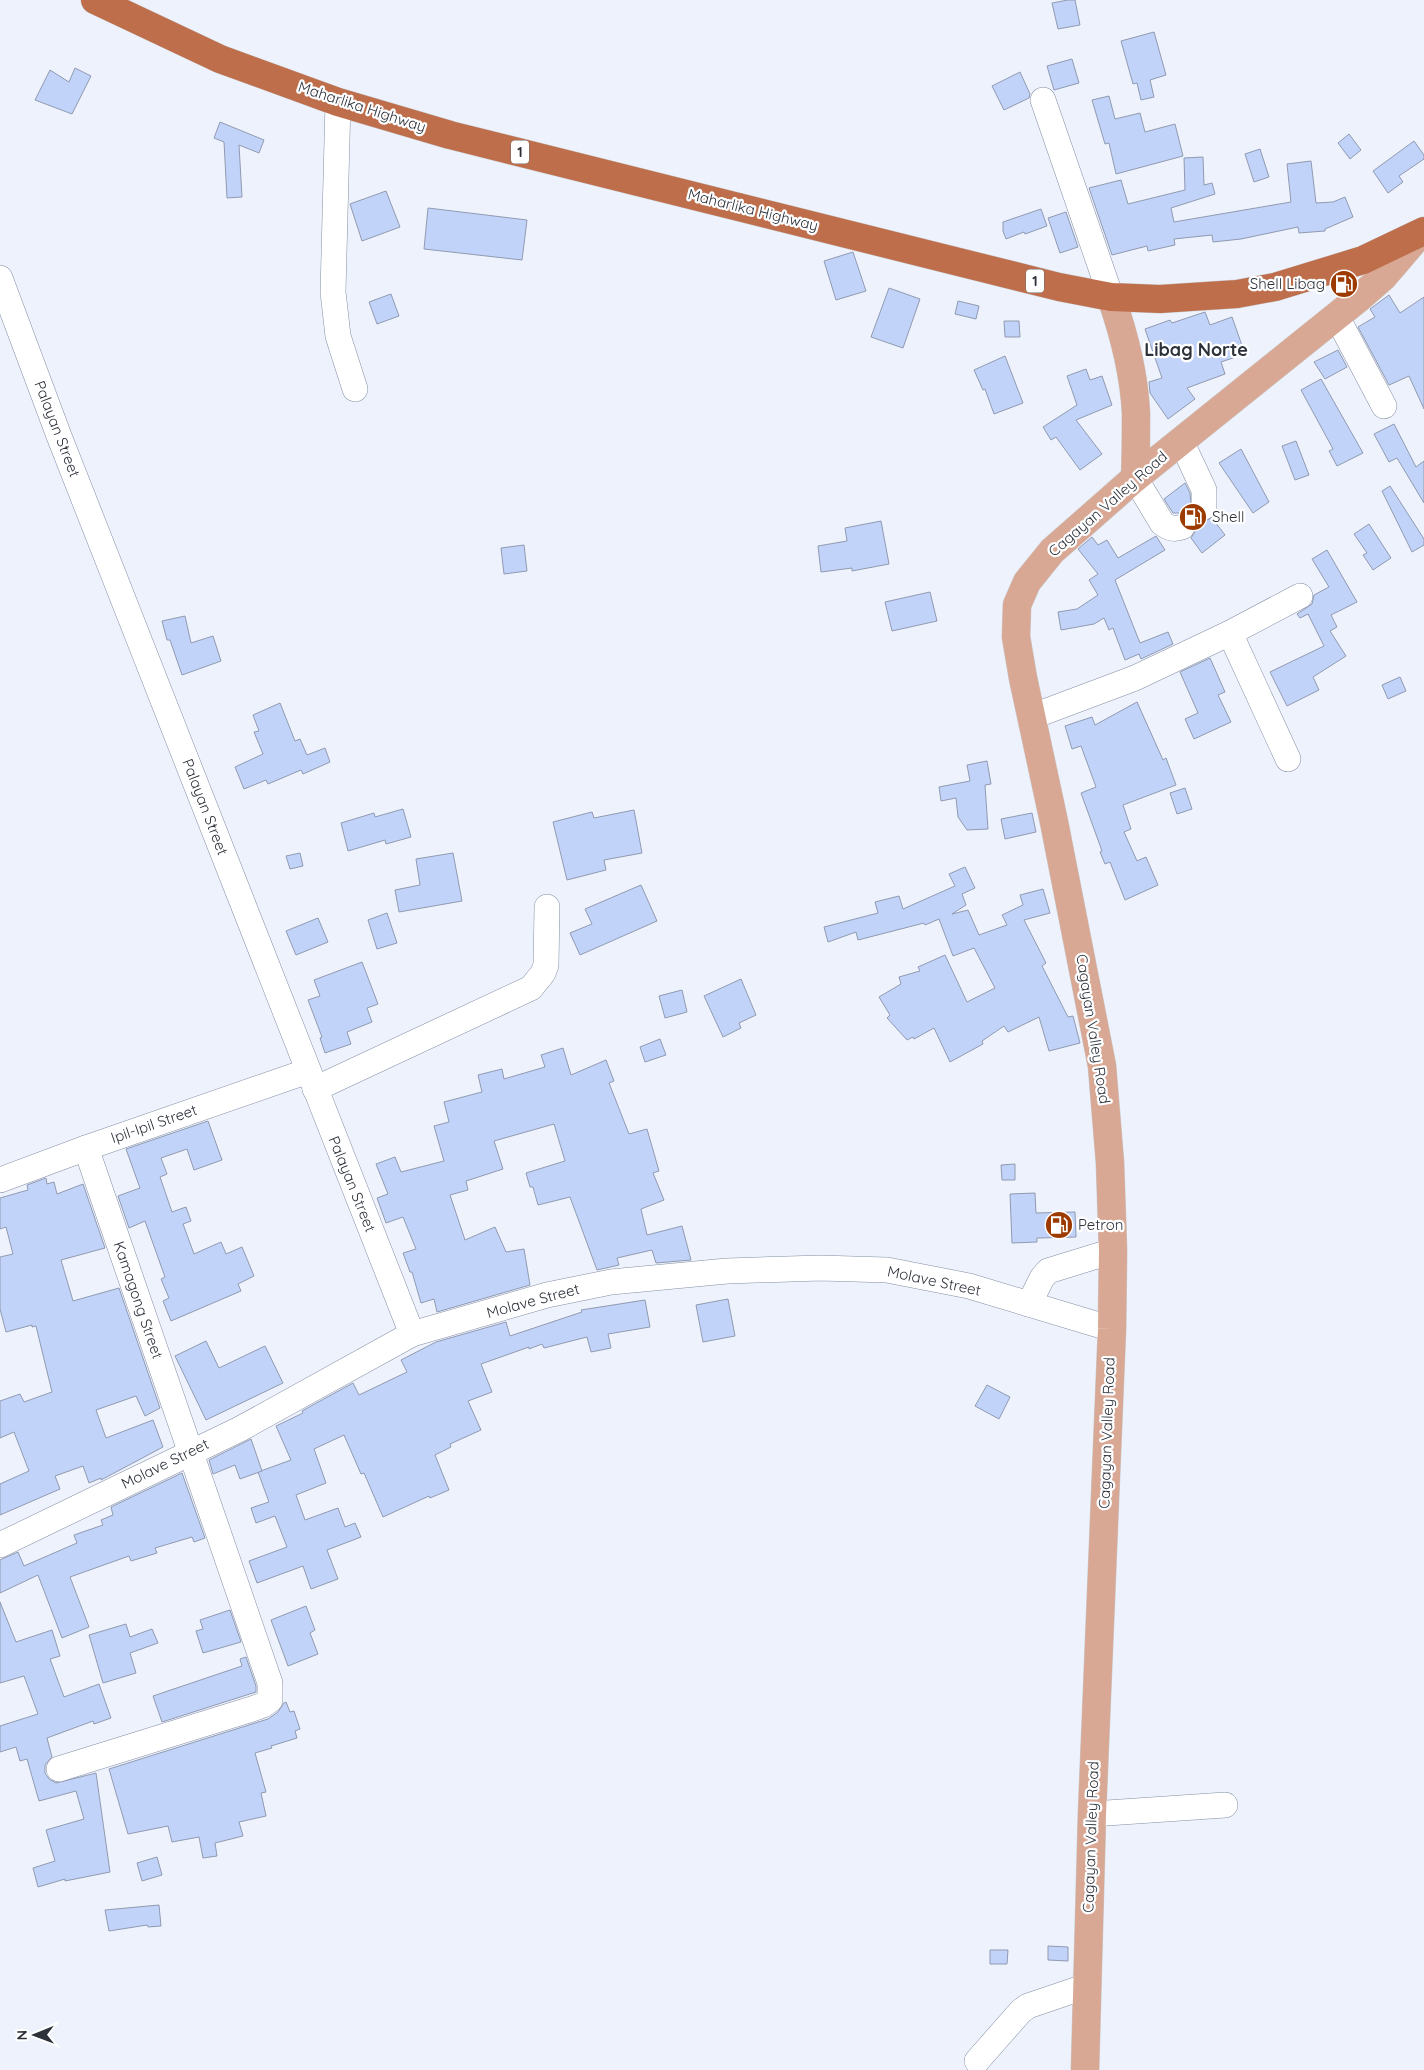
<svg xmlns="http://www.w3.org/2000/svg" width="1424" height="2070" font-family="Quicksand,sans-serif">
<rect width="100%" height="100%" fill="#edf2fc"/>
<g fill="#c2d3f9" stroke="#909ab1">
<polygon points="1068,0 1075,0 1080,25 1058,29 1052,3"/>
<polygon points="1154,32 1166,75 1150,80 1154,97 1141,100 1137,83 1133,84 1121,41"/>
<polygon points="1072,59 1079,83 1054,90 1047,66"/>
<polygon points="75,68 91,76 72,114 35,100 50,70 69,82"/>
<polygon points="1020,72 1030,94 1029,98 1004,110 992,86"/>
<polygon points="1109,96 1115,119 1140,113 1145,132 1175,124 1183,156 1116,174 1109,143 1105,144 1092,100"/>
<polygon points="220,122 264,140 259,153 239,145 242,197 227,198 224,142 214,138"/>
<polygon points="1349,134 1361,150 1350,159 1338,143"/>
<polygon points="1414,141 1424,155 1424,159 1399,176 1403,182 1388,193 1373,171"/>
<polygon points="1260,149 1269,177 1254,182 1245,154"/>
<polygon points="1203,157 1204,185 1212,183 1215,194 1171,208 1174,222 1291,202 1287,164 1311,161 1316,203 1333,202 1345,197 1353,217 1325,229 1325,231 1299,233 1298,227 1241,239 1213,242 1212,235 1174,239 1175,245 1148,251 1147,246 1112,255 1089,188 1121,180 1128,204 1185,190 1184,158"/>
<polygon points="386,191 400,227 362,241 350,204"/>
<polygon points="428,208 527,220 522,260 424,249"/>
<polygon points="1041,209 1047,226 1025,234 1024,232 1006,239 1003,231 1003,222"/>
<polygon points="1066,212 1078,247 1060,253 1048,218"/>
<polygon points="853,252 866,291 836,300 824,261"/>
<polygon points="889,288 920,299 903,348 871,337"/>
<polygon points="391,294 399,316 377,324 369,302"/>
<polygon points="1389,295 1400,313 1424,297 1424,409 1409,376 1389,385 1358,327 1375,317 1370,309"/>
<polygon points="958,301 979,306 976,319 955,314"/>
<polygon points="1205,312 1210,325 1232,317 1245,354 1221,362 1225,374 1187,388 1195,399 1168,419 1150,393 1149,382 1162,378 1145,329 1170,320 1172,323"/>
<polygon points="1004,321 1019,321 1020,337 1005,337"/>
<polygon points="1338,350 1347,367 1325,379 1314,362"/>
<polygon points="1005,356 1023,403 994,414 985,389 983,390 974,370"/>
<polygon points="1086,369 1090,380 1102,376 1112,405 1076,420 1102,454 1080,470 1056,437 1051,440 1043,427 1077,405 1067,376"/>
<polygon points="1321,379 1363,453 1337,466 1329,451 1333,449 1301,390"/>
<polygon points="1394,424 1416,467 1424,461 1424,503 1397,458 1389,462 1374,434"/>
<polygon points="1296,441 1309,475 1295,480 1282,446"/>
<polygon points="1241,449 1269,502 1253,513 1219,463"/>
<polygon points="1185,483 1190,493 1192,515 1197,520 1204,521 1212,518 1225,535 1202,553 1191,538 1196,530 1196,523 1192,517 1185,513 1173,513 1164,499"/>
<polygon points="1390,486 1424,539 1424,545 1412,552 1382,491"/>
<polygon points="881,521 889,564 852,571 852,568 821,572 818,546 847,541 845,528"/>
<polygon points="1369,524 1391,558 1373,570 1363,555 1367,553 1354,534"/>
<polygon points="1156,536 1165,550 1115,580 1140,643 1168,632 1173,644 1141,659 1139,654 1125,660 1113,628 1109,630 1104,618 1094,624 1061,630 1058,612 1077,609 1098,595 1089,580 1098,574 1078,549 1092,537 1098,545 1107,540 1118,558"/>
<polygon points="524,545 527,571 504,574 501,548"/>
<polygon points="1327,550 1357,602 1331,615 1337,627 1330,631 1346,656 1313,677 1319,690 1287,706 1270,672 1324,646 1308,614 1300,618 1297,614 1312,604 1314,595 1329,587 1312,559"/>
<polygon points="930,592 937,621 892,631 885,602"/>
<polygon points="185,616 191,643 213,636 221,661 182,675 170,640 167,640 162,621"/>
<polygon points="1210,658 1225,692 1218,695 1231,722 1194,739 1185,719 1198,713 1180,672"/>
<polygon points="1400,677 1406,691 1388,699 1382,685"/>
<polygon points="1137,702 1163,760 1166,758 1176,785 1123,805 1131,829 1124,832 1137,861 1146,857 1158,885 1125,900 1110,862 1105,864 1100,852 1102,851 1081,793 1096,787 1081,746 1072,749 1065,726 1092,717 1095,725"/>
<polygon points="280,703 295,741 300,739 307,755 325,748 330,762 303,774 301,770 268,784 266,780 244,789 235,767 263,754 254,732 259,731 253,715"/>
<polygon points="987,761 991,784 985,785 988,829 967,830 958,817 956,798 941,801 939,787 970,781 967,765"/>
<polygon points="1185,788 1192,809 1177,814 1170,793"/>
<polygon points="403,809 411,837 386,844 385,840 348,851 341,823 374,813 375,817"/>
<polygon points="634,810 642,853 604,860 606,870 567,880 553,822 592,812 594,818"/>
<polygon points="1032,813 1036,832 1005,839 1001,819"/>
<polygon points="300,853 303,866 290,869 286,856"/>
<polygon points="453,853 462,901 399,912 395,890 420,885 416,859"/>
<polygon points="965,867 975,888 962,894 966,905 952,914 968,910 979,935 1007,925 1002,915 1023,905 1020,895 1043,889 1050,913 1024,920 1046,963 1042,966 1068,1017 1073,1016 1080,1043 1049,1051 1039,1017 1008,1032 1004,1026 982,1041 983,1044 950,1062 934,1028 914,1039 913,1037 907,1040 887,1018 890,1015 879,997 901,984 899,977 920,971 918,967 945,955 967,1002 995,988 974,948 953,956 939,919 925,925 924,923 858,940 856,932 828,942 824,927 878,913 875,902 899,896 903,909 955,886 949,874"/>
<polygon points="641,885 657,921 580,955 570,933 592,924 585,909"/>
<polygon points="387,913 397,943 377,949 368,920"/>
<polygon points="318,918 328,942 296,955 286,931"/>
<polygon points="362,962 378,1004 367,1008 372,1022 347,1032 351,1044 325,1053 320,1038 322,1037 308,1000 320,996 314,980"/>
<polygon points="741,979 756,1015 739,1023 741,1028 723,1037 704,996"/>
<polygon points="682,990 687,1012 665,1018 659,996"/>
<polygon points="660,1039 666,1055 645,1062 640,1047"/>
<polygon points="563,1048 571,1075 606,1060 614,1081 609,1083 629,1134 647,1129 659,1171 653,1173 664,1200 641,1209 647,1235 682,1226 691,1260 656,1263 652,1250 617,1258 619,1265 597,1270 570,1197 538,1205 533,1187 530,1187 526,1173 565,1161 554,1124 494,1141 503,1169 466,1181 468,1190 450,1195 465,1240 495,1227 506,1252 524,1249 530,1285 437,1312 434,1299 421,1303 412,1272 410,1272 403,1253 416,1249 403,1217 386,1223 377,1198 388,1194 376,1164 395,1157 401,1172 444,1161 434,1126 449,1122 444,1102 482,1092 478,1075 502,1069 504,1079 545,1067 541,1055"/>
<polygon points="208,1121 222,1160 194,1170 187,1149 161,1158 167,1174 160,1177 172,1212 186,1207 191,1221 183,1224 194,1254 221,1242 226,1254 242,1247 254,1276 238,1284 241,1291 171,1321 163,1301 169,1298 161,1279 165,1277 145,1221 129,1228 118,1196 140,1188 126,1149"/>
<polygon points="1015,1164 1015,1180 1002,1180 1001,1165"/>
<polygon points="46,1178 47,1184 54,1182 57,1194 83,1184 105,1248 61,1260 73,1301 119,1288 160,1408 145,1416 136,1396 96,1410 106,1438 153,1420 163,1447 101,1480 101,1478 89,1483 83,1466 55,1476 60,1489 0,1515 0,1484 29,1471 14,1432 0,1438 0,1401 20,1394 24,1402 52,1392 36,1326 32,1327 32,1325 6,1332 0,1309 0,1257 13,1254 6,1227 0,1229 0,1198 28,1190 27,1185"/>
<polygon points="1035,1193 1036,1213 1075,1212 1076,1237 1037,1238 1037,1242 1012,1243 1010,1194"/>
<polygon points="728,1299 735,1336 703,1342 696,1305"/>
<polygon points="645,1300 650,1327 608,1334 611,1348 591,1352 587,1337 544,1348 542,1344 529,1349 529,1347 481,1364 492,1392 468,1401 481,1430 450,1444 451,1447 435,1455 449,1490 430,1498 429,1496 383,1517 364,1473 361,1474 344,1435 314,1449 326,1483 296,1495 305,1520 338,1508 345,1527 355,1523 361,1537 327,1550 338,1579 311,1589 303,1566 257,1583 249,1561 287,1547 275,1516 256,1523 251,1508 269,1502 258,1472 291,1460 276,1426 303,1413 302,1411 353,1383 359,1395 407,1372 401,1360 436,1342 506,1322 510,1336 582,1312 581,1310"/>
<polygon points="206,1341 219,1368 265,1346 283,1383 206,1420 175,1356"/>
<polygon points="987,1385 1010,1397 999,1419 975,1406"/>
<polygon points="251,1439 262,1471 240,1479 235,1465 213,1474 209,1460"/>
<polygon points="182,1473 205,1538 194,1542 192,1537 155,1548 157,1553 131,1561 129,1556 70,1577 89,1627 62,1638 38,1575 0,1593 0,1560 18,1552 24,1566 77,1543 74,1535 103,1525 101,1520 113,1515 111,1507"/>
<polygon points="0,1602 16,1642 52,1630 60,1656 50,1659 64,1697 99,1684 111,1718 94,1724 93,1721 47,1738 52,1757 45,1765 45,1773 49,1779 56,1783 96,1773 110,1872 65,1881 65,1879 38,1887 33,1868 55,1861 46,1830 84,1819 76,1791 39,1801 27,1759 20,1761 16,1747 0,1752 0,1726 38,1714 24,1676 0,1683"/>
<polygon points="306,1606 315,1630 310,1633 318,1654 288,1666 271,1620"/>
<polygon points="230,1610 241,1642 203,1653 196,1631 203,1629 200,1620"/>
<polygon points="126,1624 130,1637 152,1629 158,1643 130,1653 136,1673 103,1683 89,1635"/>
<polygon points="246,1657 256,1686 256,1692 162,1722 153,1696 242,1666 240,1659"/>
<polygon points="286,1702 290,1712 294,1711 300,1729 295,1731 297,1738 271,1746 272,1748 255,1753 266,1792 261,1793 266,1816 239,1822 243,1836 215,1843 217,1856 203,1858 199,1837 172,1842 168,1826 128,1834 109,1769 268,1719 278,1712 284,1703"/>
<polygon points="157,1857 162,1875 142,1881 137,1863"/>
<polygon points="159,1905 161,1926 148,1927 147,1925 109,1931 105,1910"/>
<polygon points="1048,1946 1068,1947 1068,1961 1048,1960"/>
<polygon points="990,1950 1008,1950 1007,1964 990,1964"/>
</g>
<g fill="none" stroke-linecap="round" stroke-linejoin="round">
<defs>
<g id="minor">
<polyline points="1043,100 1111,297"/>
<polyline points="338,102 333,292 338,336 355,389"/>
<polyline points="0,278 59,436 412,1334"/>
<polyline points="1337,317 1384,406"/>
<polyline points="1181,441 1204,490 1204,507"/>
<path d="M1135,478L1162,523C1169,528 1173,530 1182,527"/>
<polyline points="1230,633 1288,759"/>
<polyline points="1031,717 1135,678 1230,633 1300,596"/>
<polyline points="315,1089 531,988 543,973 546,965 547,907"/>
<polyline points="0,1180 86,1148 308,1071"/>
<polyline points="1029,1304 1042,1278 1048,1271 1113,1251"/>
<polyline points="0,1545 240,1429 412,1334 547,1295 611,1282 727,1271 820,1268 887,1270 969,1286 1112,1329"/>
<polyline points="59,1769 252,1709 263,1705 270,1700 270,1683 86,1148"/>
<polyline points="1092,1814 1225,1805"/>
<polyline points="977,2061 1021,2011 1028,2006 1087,1986"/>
</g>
<g id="major">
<path d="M1111,297C1124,334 1134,374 1136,413C1136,434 1136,456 1135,478"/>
<polyline points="1085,2070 1092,1814 1112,1329 1113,1251 1110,1163 1102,1066 1054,822 1023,678 1016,637 1017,605 1027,582 1052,551 1135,478 1359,298 1383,277 1420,234"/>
</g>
<polyline id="highway" points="95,0 220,59 338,102 450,135 1059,287 1111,297 1160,299 1237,294 1275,287 1363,260 1424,231"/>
</defs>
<use href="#minor" stroke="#848fa5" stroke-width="26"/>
<use href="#major" stroke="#ccced0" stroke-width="29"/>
<use href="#highway" stroke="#ccced0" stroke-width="29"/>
<use href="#minor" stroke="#fff" stroke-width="25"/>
<use href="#major" stroke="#d9a894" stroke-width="28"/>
<use href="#highway" stroke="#bf6e4c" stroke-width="28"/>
</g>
<defs>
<symbol id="fuel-disc" viewBox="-11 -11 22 22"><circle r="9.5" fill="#9d3a00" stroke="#fff"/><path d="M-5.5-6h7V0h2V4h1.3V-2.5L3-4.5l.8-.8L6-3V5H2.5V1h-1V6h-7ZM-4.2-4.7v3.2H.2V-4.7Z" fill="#fff"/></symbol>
</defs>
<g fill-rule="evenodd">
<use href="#fuel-disc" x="1328" y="268" width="32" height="32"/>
<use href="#fuel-disc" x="1177" y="501" width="32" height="32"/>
<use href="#fuel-disc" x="1043" y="1209" width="32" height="32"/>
</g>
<g text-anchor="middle" stroke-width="4.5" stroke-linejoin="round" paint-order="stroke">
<g fill="#fff" stroke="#6b6f75" stroke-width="1">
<rect x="511" y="140.5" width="18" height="23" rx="4"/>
<rect x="1026" y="269.5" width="18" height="23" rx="4"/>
</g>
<g font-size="14" font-weight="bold" fill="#2c313a">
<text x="520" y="157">1</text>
<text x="1035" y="286">1</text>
</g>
<g font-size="15" fill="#2c313a" stroke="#fff">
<text transform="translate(362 107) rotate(18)" y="5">Maharlika Highway</text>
<text transform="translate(753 210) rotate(14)" y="5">Maharlika Highway</text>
<text transform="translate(57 429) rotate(69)" y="5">Palayan Street</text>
<text transform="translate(1108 504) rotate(-41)" y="5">Cagayan Valley Road</text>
<text transform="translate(205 807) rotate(69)" y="5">Palayan Street</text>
<text transform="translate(1093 1029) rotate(81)" y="5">Cagayan Valley Road</text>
<text transform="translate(154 1124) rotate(-19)" y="5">Ipil-Ipil Street</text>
<text transform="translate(352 1184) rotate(68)" y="5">Palayan Street</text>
<text transform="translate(934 1281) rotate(12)" y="5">Molave Street</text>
<text transform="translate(138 1300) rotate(71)" y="5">Kamagong Street</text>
<text transform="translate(533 1301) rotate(-15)" y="5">Molave Street</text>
<text transform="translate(1107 1433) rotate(-88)" y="5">Cagayan Valley Road</text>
<text transform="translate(165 1464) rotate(-26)" y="5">Molave Street</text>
<text transform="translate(1091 1837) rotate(-88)" y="5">Cagayan Valley Road</text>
</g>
<g font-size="15" fill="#2c313a" stroke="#fff" text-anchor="start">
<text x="1325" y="289" text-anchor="end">Shell Libag</text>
<text x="1212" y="522">Shell</text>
<text x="1078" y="1230">Petron</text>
</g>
<g font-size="18" font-weight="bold" fill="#2c313a" stroke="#fff">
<text x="1196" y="356">Libag Norte</text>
</g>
</g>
<g transform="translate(35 2035) rotate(269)" stroke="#ffffff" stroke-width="4" paint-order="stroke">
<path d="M0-4L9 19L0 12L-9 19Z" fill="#2c313a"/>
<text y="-8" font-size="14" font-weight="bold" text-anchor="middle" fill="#2c313a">N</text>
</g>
</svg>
